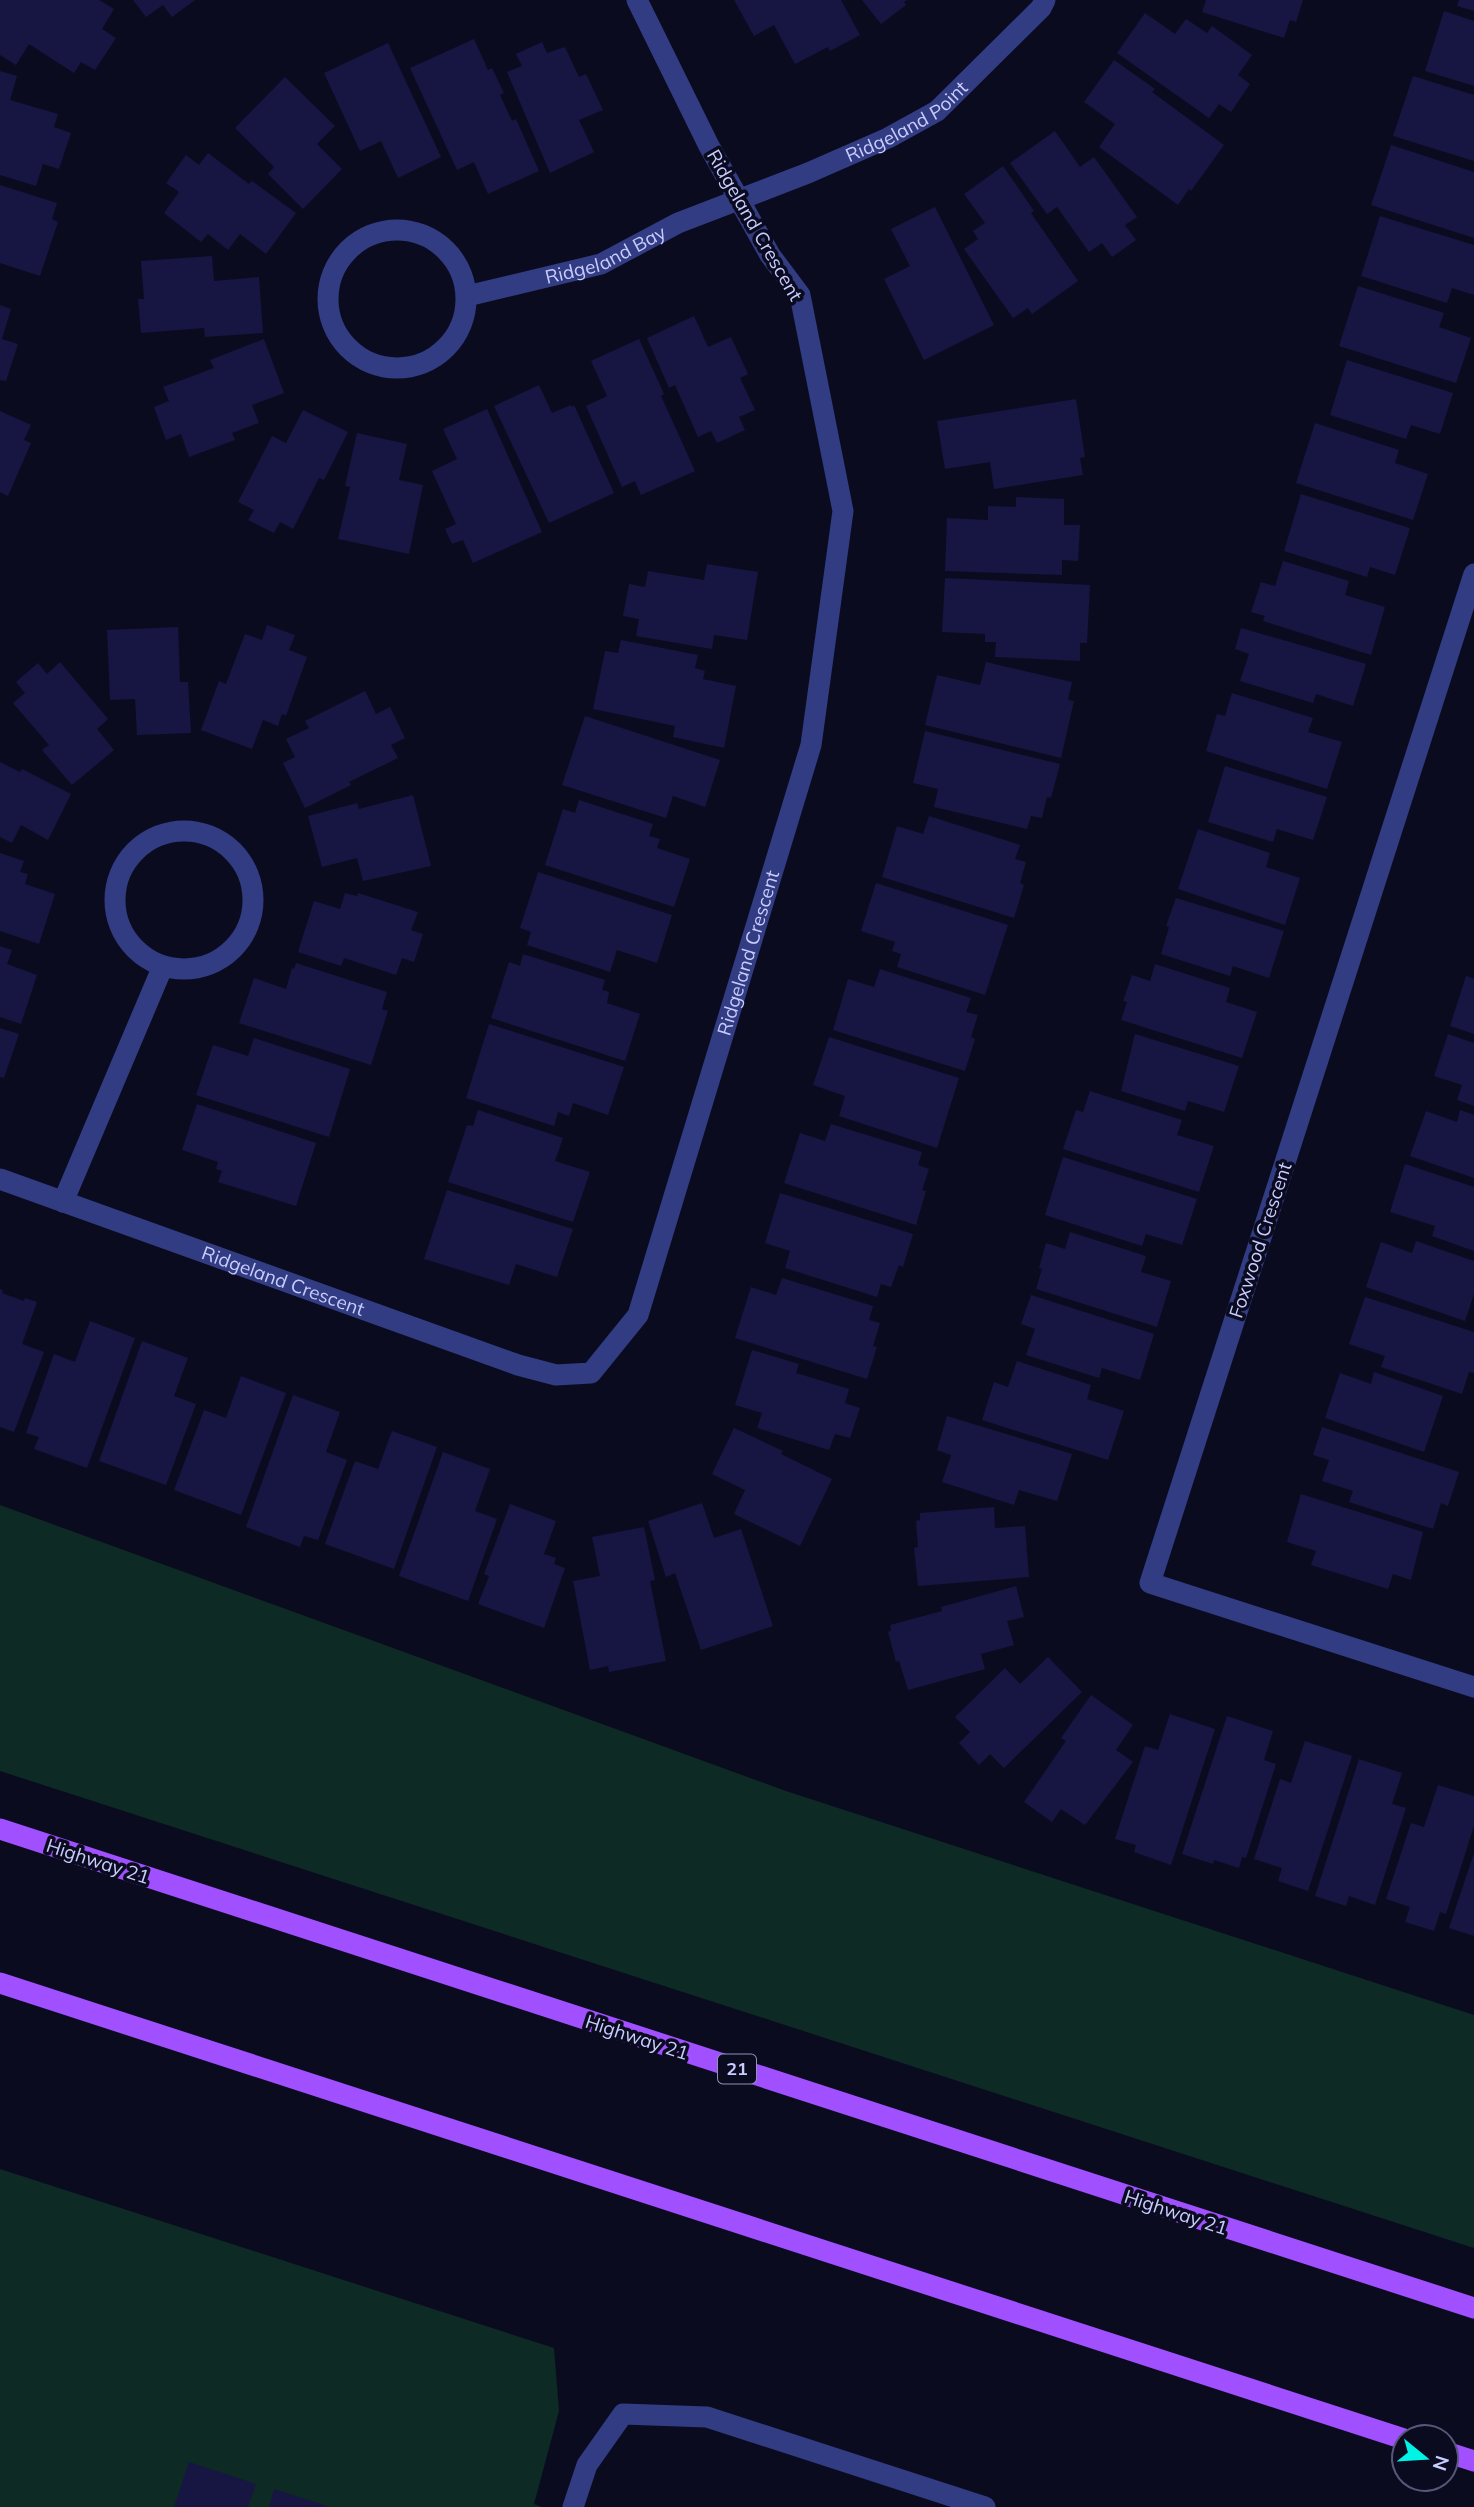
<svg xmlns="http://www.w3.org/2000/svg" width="1474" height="2507" font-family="Mulish,sans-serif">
<rect width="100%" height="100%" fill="#0b0b20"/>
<g fill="#0d2a24">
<polygon points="0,1505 786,1791 1474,2015 1474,2248 0,1771"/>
<polygon points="0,2169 554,2348 559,2411 534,2504 542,2507 0,2507"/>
</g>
<g fill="#171542">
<polygon points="0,0 99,0 114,9 102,29 116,38 95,70 81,62 74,73 29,44 16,65 0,55"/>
<polygon points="133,0 195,0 172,17 163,5 146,17"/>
<polygon points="734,0 841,0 860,35 830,51 828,47 795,64 774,25 754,36"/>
<polygon points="862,0 907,0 904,2 906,5 881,24"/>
<polygon points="1206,0 1303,0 1296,22 1290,20 1284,38 1202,12"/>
<polygon points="1459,0 1474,0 1474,11 1457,6"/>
<polygon points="1444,11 1474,21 1474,86 1425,71"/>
<polygon points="1145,13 1175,34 1186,19 1207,33 1212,26 1252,55 1238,75 1250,84 1231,112 1219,104 1209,118 1117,53"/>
<polygon points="474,39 488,70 492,68 504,93 500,95 512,121 516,119 539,171 488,194 474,162 457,170 410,68"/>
<polygon points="542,42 547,53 565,47 579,77 586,74 603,110 579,120 594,152 550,173 507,72 522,66 516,54"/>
<polygon points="388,43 441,157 398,178 381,141 360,151 324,73"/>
<polygon points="1114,60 1155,89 1152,92 1224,145 1191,191 1189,189 1178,205 1099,147 1115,124 1084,102"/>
<polygon points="0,71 17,76 10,100 58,114 54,127 71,133 59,169 43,164 36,186 0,175"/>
<polygon points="1413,76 1474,95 1474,161 1393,136"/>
<polygon points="285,77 335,126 317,144 342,169 303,209 268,174 274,167 235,128"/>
<polygon points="1055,131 1080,167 1094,157 1137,217 1125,225 1136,240 1112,257 1102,243 1089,252 1057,207 1047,214 1010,163"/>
<polygon points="1391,145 1474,172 1474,238 1371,205"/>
<polygon points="208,153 249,184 252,181 296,213 266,254 240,234 228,250 208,234 201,242 164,213 179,192 166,183 186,155 199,165"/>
<polygon points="1003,166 1034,211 1031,213 1078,281 1032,314 1028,308 1013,318 964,249 978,239 973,231 985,223 964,194"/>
<polygon points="0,185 57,203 52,219 58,222 40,276 0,263"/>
<polygon points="935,207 994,325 924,360 884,279 910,266 891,229"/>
<polygon points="1380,216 1474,245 1474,295 1452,288 1447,303 1361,276"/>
<polygon points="212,256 214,281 259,277 263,333 205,337 204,328 141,333 138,299 144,299 141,261"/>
<polygon points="1358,286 1444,313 1439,327 1471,338 1456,383 1339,346"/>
<polygon points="0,305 11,309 2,339 18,344 6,381 0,380"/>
<polygon points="694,316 708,347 731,337 748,374 740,378 755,410 739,417 745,430 717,443 711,431 698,437 675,385 669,388 647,338"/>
<polygon points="264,339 284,393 252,405 259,423 232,433 235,440 189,457 181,434 166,440 154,407 169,401 163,387 214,368 210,360"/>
<polygon points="639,339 664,394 661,396 695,471 641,495 635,481 622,487 586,406 607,396 591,361"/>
<polygon points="1347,360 1453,393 1440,434 1411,425 1406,439 1330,415"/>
<polygon points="539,385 552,413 571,405 572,407 574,405 614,493 549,523 494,406"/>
<polygon points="1076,399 1085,457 1080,458 1083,475 994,489 990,462 945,469 937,421"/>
<polygon points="487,409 542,532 473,563 463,540 452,544 445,529 456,524 432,471 457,459 443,429"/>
<polygon points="303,410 348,432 324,480 319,478 293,529 280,522 274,533 248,520 254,510 238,502 272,436 286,443"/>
<polygon points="0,411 31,425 24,440 31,443 8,496 0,492"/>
<polygon points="1315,423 1399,450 1395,463 1428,474 1413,520 1296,483"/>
<polygon points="357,433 407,444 399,480 423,485 409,554 338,539 350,487 345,486"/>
<polygon points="1301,494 1410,528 1395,575 1370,567 1367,577 1284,551"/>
<polygon points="1016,497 1064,499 1064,525 1080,525 1078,561 1062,560 1062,575 945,571 947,518 988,520 988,506 1016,507"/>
<polygon points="1283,561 1349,581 1345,595 1385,607 1371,655 1263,621 1265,616 1251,612 1261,582 1275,586"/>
<polygon points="707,564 758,572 747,640 714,635 712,649 636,636 639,619 623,616 629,584 645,587 648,571 704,580"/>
<polygon points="945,578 1090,585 1087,643 1080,643 1080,661 995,657 996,642 985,642 985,634 942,632"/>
<polygon points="267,625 295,635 289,650 307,657 286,716 282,714 278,726 263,720 252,749 201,730 219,681 226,684 245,634 262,640"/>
<polygon points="178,627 180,682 188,682 191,733 137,735 135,699 110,700 107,630"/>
<polygon points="1241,628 1366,664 1353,706 1316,694 1313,703 1240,681 1249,654 1235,649"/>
<polygon points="621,640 698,655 695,668 705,671 703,679 736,686 724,748 673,737 675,726 593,709 605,651 618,653"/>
<polygon points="60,662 108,719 97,729 114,750 72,785 42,750 49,745 13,703 25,693 16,682 38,663 47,674"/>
<polygon points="986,662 1072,682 1068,700 1074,701 1061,758 925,725 937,675 980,685"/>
<polygon points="365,691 376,714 390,707 405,738 391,745 398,758 349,782 351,785 305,808 283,763 295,757 286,739 309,728 305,721"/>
<polygon points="1232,693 1313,718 1308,732 1342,742 1327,789 1206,751 1217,714 1225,716"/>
<polygon points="585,716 720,760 705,807 673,796 666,818 562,785"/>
<polygon points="925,731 1060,764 1051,798 1047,797 1042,818 1031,816 1027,829 934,807 938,789 913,783"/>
<polygon points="0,762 20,772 22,769 71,794 48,840 21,825 12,843 0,837"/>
<polygon points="1225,766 1327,797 1313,840 1277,829 1273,842 1208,822"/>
<polygon points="413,795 431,866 363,881 357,858 322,867 308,816 357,803 359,809"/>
<polygon points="579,800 653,824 649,836 660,839 657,848 690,859 674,907 545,865 563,809 575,813"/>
<polygon points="929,816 1020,845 1015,859 1026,862 1020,883 1024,885 1014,918 882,877 897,826 923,834"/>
<polygon points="1198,829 1270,853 1266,867 1300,878 1285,925 1178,889"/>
<polygon points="0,853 24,861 20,872 28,874 25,884 55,894 39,944 0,931"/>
<polygon points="538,872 672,915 657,963 617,950 610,972 527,945 531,932 520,928"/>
<polygon points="876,883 1008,925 985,995 897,967 901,954 892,951 895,942 861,931"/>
<polygon points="345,893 357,896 358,893 418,912 411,930 423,934 414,962 402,958 396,975 344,958 341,966 298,952 314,901 340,909"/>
<polygon points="1176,898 1284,931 1269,978 1233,966 1230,976 1161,954 1169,927 1166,926"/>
<polygon points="0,946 12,950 7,964 37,975 21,1024 0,1017"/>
<polygon points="523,954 605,980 602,990 609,992 607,1003 640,1014 625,1061 491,1018 509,962 520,966"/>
<polygon points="296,963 387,992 382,1009 388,1011 371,1065 239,1023 254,978 286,989 292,968 294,969"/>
<polygon points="1155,964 1230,988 1226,1002 1257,1012 1242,1058 1121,1020 1127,1002 1123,1001 1132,975 1150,981"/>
<polygon points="880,969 971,998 966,1012 978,1015 971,1037 975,1039 965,1071 833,1030 848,979 874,987"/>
<polygon points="1466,976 1474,979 1474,1034 1450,1026"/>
<polygon points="489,1024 624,1067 608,1115 573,1103 569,1116 558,1112 554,1126 466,1098"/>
<polygon points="0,1028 19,1034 4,1078 0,1077"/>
<polygon points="1135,1034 1239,1066 1224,1112 1188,1101 1185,1111 1121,1091"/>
<polygon points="1448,1034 1474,1043 1474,1106 1457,1100 1462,1085 1434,1076"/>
<polygon points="829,1037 959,1078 937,1148 839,1116 845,1096 813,1085"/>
<polygon points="254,1038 350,1069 329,1137 196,1095 213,1045 248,1056"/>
<polygon points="1090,1091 1182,1120 1177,1135 1214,1146 1199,1192 1063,1149 1076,1110 1083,1112"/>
<polygon points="197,1104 316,1143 296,1206 218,1182 222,1171 216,1169 218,1162 182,1150"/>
<polygon points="478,1110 563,1138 555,1161 590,1172 573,1222 448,1182 467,1125 473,1126"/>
<polygon points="1460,1110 1474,1115 1474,1178 1410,1156 1426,1111 1457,1122"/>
<polygon points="831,1124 922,1152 918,1165 929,1169 922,1190 926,1191 916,1225 784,1183 800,1133 825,1141"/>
<polygon points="1063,1157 1197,1199 1182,1245 1146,1234 1142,1246 1045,1215"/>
<polygon points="1405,1164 1474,1187 1474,1251 1432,1236 1435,1226 1390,1212"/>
<polygon points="447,1190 573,1229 557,1277 516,1264 509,1285 424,1259"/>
<polygon points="780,1193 913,1234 903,1267 899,1265 891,1287 881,1284 877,1297 785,1268 790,1251 765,1243"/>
<polygon points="1070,1232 1146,1256 1141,1272 1171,1281 1157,1327 1036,1289 1042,1269 1039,1268 1046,1243 1065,1249"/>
<polygon points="1416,1241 1474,1261 1474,1294 1465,1321 1366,1287 1381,1242 1412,1253"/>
<polygon points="782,1278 873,1306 869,1320 880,1323 873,1346 877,1347 867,1379 735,1338 751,1287 776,1295"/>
<polygon points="0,1289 3,1290 2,1293 24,1301 25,1298 37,1302 22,1344 44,1352 14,1432 0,1427"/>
<polygon points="1031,1295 1154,1334 1140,1380 1102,1368 1099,1378 1026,1355 1035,1329 1021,1324"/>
<polygon points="1365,1297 1474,1332 1474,1373 1469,1372 1462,1394 1381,1367 1385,1356 1349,1344"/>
<polygon points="90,1321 135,1338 87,1468 34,1449 39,1437 26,1433 54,1354 75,1362"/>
<polygon points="142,1341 188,1358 174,1396 196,1404 166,1485 99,1461"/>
<polygon points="752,1350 799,1364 796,1373 849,1389 845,1403 860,1408 850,1438 835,1434 829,1450 757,1428 762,1413 735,1405"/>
<polygon points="1017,1361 1091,1385 1087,1399 1124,1411 1108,1460 982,1420 994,1382 1008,1387"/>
<polygon points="1374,1372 1443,1396 1424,1452 1325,1418 1340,1373 1371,1384"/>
<polygon points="241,1376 286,1393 241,1515 174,1490 204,1410 226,1418"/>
<polygon points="293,1395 340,1412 326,1452 347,1460 318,1540 304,1536 300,1547 246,1527"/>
<polygon points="947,1416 1072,1454 1057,1501 1019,1490 1014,1505 942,1482 951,1455 937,1450"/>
<polygon points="1322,1427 1459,1472 1448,1506 1441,1503 1433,1529 1349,1502 1353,1491 1322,1481 1329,1460 1313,1455"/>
<polygon points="734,1428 783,1451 781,1454 832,1479 800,1546 734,1514 745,1490 712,1474"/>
<polygon points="392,1431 437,1447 394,1569 325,1544 355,1461 378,1469"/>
<polygon points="443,1452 490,1469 475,1511 497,1519 468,1601 399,1576"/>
<polygon points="1301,1494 1423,1532 1411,1580 1393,1574 1388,1589 1311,1565 1316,1551 1287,1542"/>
<polygon points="702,1503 714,1538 741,1529 773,1626 701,1650 675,1573 666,1577 648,1521"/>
<polygon points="510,1504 556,1521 544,1554 556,1558 554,1564 565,1568 544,1628 478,1604 489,1576 484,1574"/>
<polygon points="994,1507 995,1528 1025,1526 1029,1577 918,1586 914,1548 918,1547 916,1521 920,1520 920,1513"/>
<polygon points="644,1527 655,1580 650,1581 666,1661 609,1672 608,1666 590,1670 573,1581 600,1576 592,1537"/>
<polygon points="1016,1586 1024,1617 1007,1621 1014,1645 981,1654 985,1669 908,1690 899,1661 896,1662 888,1632 891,1630 890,1625 942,1611 941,1607"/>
<polygon points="1048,1657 1082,1692 1004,1768 990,1754 979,1765 959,1743 970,1732 955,1717 1005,1668 1020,1684"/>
<polygon points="1091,1695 1133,1725 1116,1750 1133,1762 1085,1825 1061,1809 1052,1822 1024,1802 1066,1741 1061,1738"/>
<polygon points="1170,1714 1215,1729 1171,1865 1134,1852 1136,1845 1115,1839 1145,1746 1158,1750"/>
<polygon points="1227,1716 1273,1731 1264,1760 1276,1764 1246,1858 1242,1857 1239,1868 1214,1860 1213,1864 1182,1854"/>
<polygon points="1305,1741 1352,1756 1308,1891 1278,1881 1282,1868 1254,1859 1280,1779 1291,1783"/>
<polygon points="1359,1759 1402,1773 1392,1804 1406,1808 1375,1905 1349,1896 1346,1906 1315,1896"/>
<polygon points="1438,1785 1474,1796 1474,1826 1446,1914 1440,1912 1434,1931 1405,1922 1410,1907 1386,1899 1411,1823 1424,1827"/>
<polygon points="1474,1853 1474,1936 1449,1928"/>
<polygon points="189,2462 256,2484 248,2507 174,2507"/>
<polygon points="274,2489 327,2506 327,2507 269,2507"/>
</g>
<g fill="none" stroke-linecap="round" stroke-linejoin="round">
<g stroke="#323c82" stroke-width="21">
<circle cx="397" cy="299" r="69"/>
<path id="s1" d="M467,296L601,264L678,223L808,173L888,138L937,111L1041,8L1045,0"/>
<polyline points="1474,574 1150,1583 1474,1687"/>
<circle cx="184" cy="900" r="69"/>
<path id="s2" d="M0,1179L518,1365L556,1375L591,1373L638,1315L811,745L843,511L800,295L770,255L709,146L637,0"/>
<polyline points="63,1202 163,966"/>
<polyline points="573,2507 587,2465 623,2414 707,2417 985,2507"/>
</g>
<g stroke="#a150ff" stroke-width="21">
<polyline points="0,1829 1474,2308"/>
<polyline points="0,1983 1404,2439"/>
<polyline points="1446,2452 1474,2461"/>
</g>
</g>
<g text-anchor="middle" stroke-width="7" stroke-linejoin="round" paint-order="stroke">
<rect fill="#0b0b20" stroke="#9092bc" stroke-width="2" x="718" y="2054.5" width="38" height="29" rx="5"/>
<g font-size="18" font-weight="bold" fill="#c9ccff">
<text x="737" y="2075">21</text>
</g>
<g font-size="19" fill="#c9ccff" stroke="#0b0b20">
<text dy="7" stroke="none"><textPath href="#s1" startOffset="476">Ridgeland Point</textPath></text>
<text transform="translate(755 225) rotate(60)" y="7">Ridgeland Crescent</text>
<text dy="7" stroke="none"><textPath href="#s1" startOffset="145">Ridgeland Bay</textPath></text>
<text dy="7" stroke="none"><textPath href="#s2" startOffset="1078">Ridgeland Crescent</textPath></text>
<text transform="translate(1260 1240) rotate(-72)" y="7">Foxwood Crescent</text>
<text dy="7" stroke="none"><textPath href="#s2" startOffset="301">Ridgeland Crescent</textPath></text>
<text transform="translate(98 1861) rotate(18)" y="7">Highway 21</text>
<text transform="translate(637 2037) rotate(18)" y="7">Highway 21</text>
<text transform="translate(1176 2212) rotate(18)" y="7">Highway 21</text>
</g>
</g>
<g transform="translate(1425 2458) rotate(108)"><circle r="33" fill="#0b0b20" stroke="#575879" stroke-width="2"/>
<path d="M0-5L12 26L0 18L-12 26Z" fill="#00f4e5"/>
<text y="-10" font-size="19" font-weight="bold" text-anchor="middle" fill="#c9ccff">N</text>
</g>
</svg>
